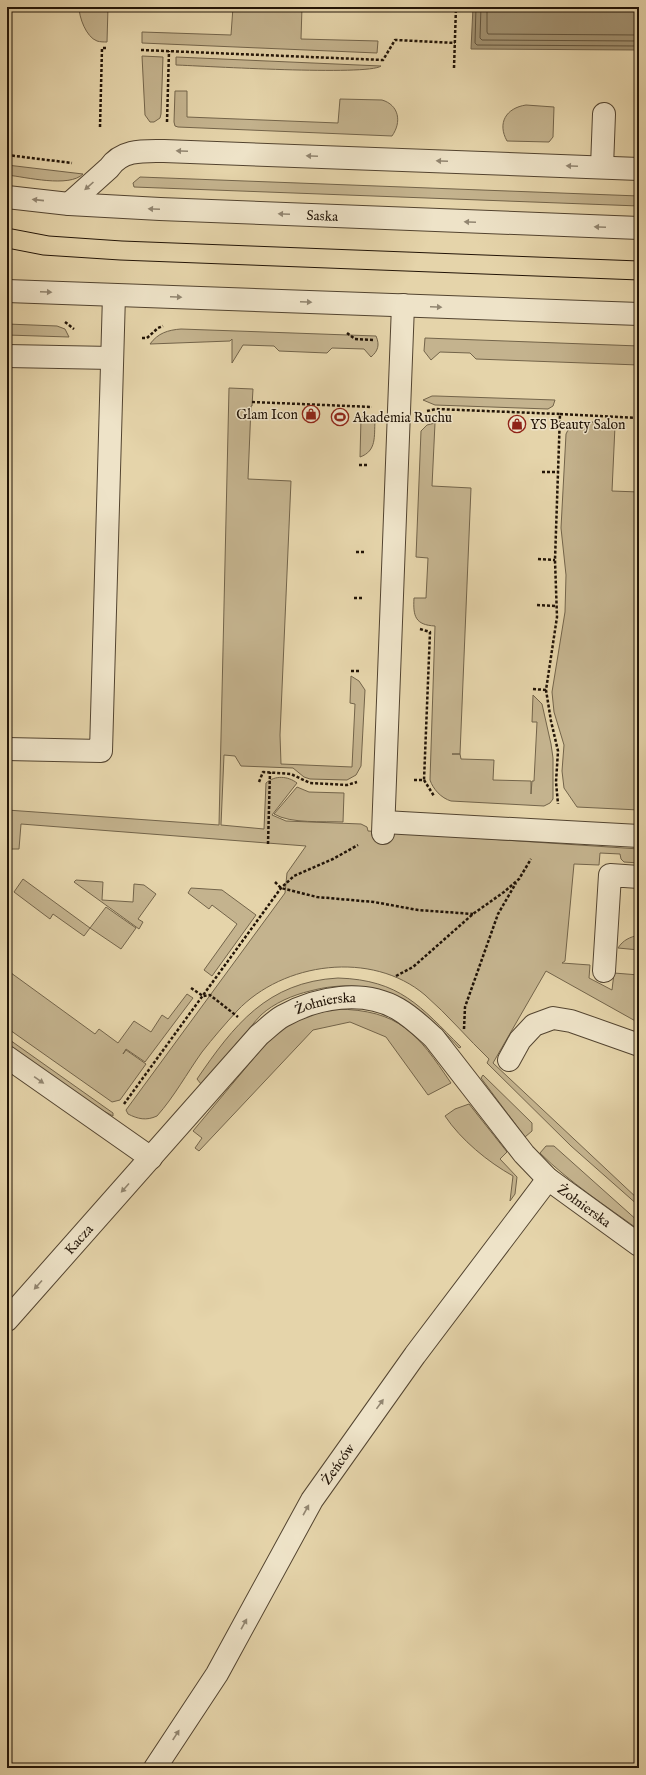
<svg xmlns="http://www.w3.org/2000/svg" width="646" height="1775" font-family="'IM FELL English',serif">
<rect width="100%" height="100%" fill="#e5d4aa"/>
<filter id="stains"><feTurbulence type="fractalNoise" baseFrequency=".005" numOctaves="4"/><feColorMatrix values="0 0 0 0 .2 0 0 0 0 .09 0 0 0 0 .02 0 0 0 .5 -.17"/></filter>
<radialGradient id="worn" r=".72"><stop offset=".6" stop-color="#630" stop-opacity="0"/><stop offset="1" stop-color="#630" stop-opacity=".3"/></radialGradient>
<g fill="#c4b38e" stroke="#73644a">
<path d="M79,7H108L107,42C104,42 100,42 97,41C86,37 79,17 79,7Z"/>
<polygon points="233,7 302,7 301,39 378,41 377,53 142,43 142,32 231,35"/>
<polygon points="142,56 163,57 161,114 160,118 154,122 150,122 145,115"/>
<path d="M176,57L381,66C368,76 204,66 176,65Z"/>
<path d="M175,91H187V117L338,123L340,99L382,100C399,105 402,122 392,136L178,127L175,126L174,122Z"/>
<path d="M526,105L554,107L553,137L549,142L507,141C497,123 506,108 526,105Z"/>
<path d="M7,165L83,174C69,188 26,177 7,175Z"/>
<polygon points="140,177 639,196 639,206 134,187 133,183"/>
<polygon points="7,324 57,326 65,329 69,337 7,335"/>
<path d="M181,329L376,336C380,345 378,351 371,357L364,349L332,348L327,353L279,351L274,346L243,345L232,363V339L230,341L150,344C158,333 168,330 181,329Z"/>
<polygon points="425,338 639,346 639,365 476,359 470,353 440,352 431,360 424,351"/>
<path d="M229,388L253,389L252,406H251L248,479L291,481L280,735L281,764L352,767L355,704L350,703L351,676L359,681L365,690L361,766L356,775L347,780L310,779L304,777L293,768L241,766L235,756L224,755L221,825L264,829L266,783C275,775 288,776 297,783L272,815L286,821L361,824L367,827L368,831L639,849V863L624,862L621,859L620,854L600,853L599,865L574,864L565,961L562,963L590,965L589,978L612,990L614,973L639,975V1023L546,971L493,1063L639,1200V1206L571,1146L487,1063L489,1059C468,1039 448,1015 425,995C372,950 283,962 237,1011C225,1024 213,1038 202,1052C187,1073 174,1097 157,1116C146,1121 138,1119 128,1114L126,1110L285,893L287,873L306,846L21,824L19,849H7V810L219,825Z"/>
<polygon points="432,396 436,396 555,400 553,406 548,409 435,405 423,400"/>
<path d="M364,415L371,416L375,421C374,436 377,451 360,457L361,418Z"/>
<polygon points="577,422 607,422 615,426 612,491 639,492 639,810 577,807 564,788 562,771 564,745 554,712 552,692 565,612 566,575 561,528 566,434 570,426"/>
<path d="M435,423L432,486L471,488L460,754H452H460L461,759L494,760L493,780L531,781V794L532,781H534L537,722H532L533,695L542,704L551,744L553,758V799L550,803L544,806L451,801C441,798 433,789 430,780L435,626C415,625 413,616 414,598H426L428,558L416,557L421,431L427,425Z"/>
<path d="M297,787L309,792L344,793L343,822C323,821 291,824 274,814Z"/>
<polygon points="23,879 90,928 84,936 53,914 50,919 14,892"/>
<polygon points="76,880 103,882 102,900 133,902 134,884 144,885 156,894 138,919 143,922 139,929 74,882"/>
<polygon points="191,888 222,890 256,915 212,976 204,970 237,924 212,905 209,909 188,893"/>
<polygon points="106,907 136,928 121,949 90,928"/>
<path d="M639,935V950L618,948C623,940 630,937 639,935Z"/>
<polygon points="7,970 95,1034 99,1029 118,1043 134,1021 151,1032 162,1015 168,1019 187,994 193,998 145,1062 126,1049 123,1054 126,1050 146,1064 120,1100 112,1102 7,1028"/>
<path d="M338,978C400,980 420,1006 461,1047L459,1048C417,1001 374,974 310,991C293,995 274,1003 261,1015C254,1022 248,1031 241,1038C228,1053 215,1069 201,1084L197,1079C234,1025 267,982 338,978Z"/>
<path d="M336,1009C400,1010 417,1033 451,1083L428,1095L386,1037L350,1022L313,1030L199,1151L195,1148L202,1138L193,1131L264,1046L286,1026L313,1014Z"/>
<polygon points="7,1038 113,1113 113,1116 92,1105 7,1044"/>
<polygon points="483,1075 532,1123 532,1131 525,1137 481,1078"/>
<path d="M469,1104L507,1152L500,1159L517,1177L515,1194L510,1201L513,1176C488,1162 461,1140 445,1116L455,1109Z"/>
<path d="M546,1146H554L639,1222V1230C605,1205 569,1182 540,1153Z"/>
</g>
<polygon fill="#a39373" stroke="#6f6048" points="473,7 639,7 639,50 471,49"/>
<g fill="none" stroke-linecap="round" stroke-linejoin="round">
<g stroke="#62543d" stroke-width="1">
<polyline points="476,7 475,43 477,45 639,46"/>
<polyline points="481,7 480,38 482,40 639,41"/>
<polyline points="487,7 487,32 488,34 639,35"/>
</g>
<defs>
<g id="minor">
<polyline points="602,167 604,114"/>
<path id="s1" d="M7,197L69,204L160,209L639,228"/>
<path d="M69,204L109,168C122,149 144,151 164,151L639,169"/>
<polyline points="7,291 639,314"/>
<polyline points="7,356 112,358"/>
<polyline points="7,749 101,751 114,295"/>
<polyline points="384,822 639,836"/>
<polyline points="383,833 403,305"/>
<polyline points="604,971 610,875 639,877"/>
<polyline points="7,1057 151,1158"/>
<polyline points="509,1060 520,1040 534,1025 553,1018 571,1021 639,1045"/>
<path id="s2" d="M7,1320L259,1035C267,1029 274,1021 283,1016C317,997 363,989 398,1009C412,1017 423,1028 434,1038L524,1154L548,1179L639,1245"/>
<path id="s3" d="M155,1768L217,1674L312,1500L415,1355L548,1179"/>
</g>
</defs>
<use href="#minor" stroke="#534430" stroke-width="24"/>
<g stroke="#221407" stroke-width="2.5" stroke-dasharray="3 2" stroke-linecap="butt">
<polyline points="141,50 383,60 395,40 455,43"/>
<polyline points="454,68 456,7"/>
<polyline points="167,122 169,51"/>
<polyline points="100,127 102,48 107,48"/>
<polyline points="7,155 72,163"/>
<polyline points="65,322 74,329"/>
<polyline points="347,333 355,339 374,340"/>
<polyline points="142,338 147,338 158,328 163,326"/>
<polyline points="252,402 372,407"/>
<polyline points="427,411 436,409 560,414 555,560 557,617 546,690 551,721 558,751 556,782 558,804"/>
<polyline points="560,414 639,418"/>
<polyline points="359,465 369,465"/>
<polyline points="542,472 557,472"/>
<polyline points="356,552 365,552"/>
<polyline points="538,559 555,560"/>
<polyline points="354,598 363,598"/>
<polyline points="537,605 557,606"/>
<polyline points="420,629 430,632 424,780"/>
<polyline points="351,671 361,671"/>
<polyline points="533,689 546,690"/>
<polyline points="414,780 424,780 434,796"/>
<polyline points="259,782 263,772 291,774 310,783 347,785 357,782"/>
<polyline points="268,844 270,772"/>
<polyline points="275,882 281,888 317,897 374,902 418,910 473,914"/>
<polyline points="396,976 413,967 473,914 504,892 519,879 531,859"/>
<polyline points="191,988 203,996 210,995 238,1017"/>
<polyline points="464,1029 465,1007 498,914 516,883"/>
<polyline points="124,1104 281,888 294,876 333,859 358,845"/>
</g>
<use href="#minor" stroke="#eee3c8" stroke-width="22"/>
<g stroke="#221407" stroke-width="1">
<polyline points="7,228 49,236 122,241 639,261"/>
<polyline points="7,248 43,255 120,260 639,280"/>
</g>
</g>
<defs><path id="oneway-solid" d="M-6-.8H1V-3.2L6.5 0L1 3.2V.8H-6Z"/></defs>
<g fill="#928671">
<use href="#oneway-solid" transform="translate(182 151) rotate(-178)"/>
<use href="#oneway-solid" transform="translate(312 156) rotate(-178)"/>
<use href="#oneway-solid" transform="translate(442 161) rotate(-178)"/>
<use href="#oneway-solid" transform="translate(572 166) rotate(-178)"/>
<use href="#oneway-solid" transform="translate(89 186) rotate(138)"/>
<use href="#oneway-solid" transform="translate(38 200) rotate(-174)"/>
<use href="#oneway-solid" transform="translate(154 209) rotate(-177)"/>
<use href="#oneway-solid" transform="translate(284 214) rotate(-178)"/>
<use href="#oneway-solid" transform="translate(470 222) rotate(-178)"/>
<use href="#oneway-solid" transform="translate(600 227) rotate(-178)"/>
<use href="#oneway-solid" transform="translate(46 292) rotate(2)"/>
<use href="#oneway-solid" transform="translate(176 297) rotate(2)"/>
<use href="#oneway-solid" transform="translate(306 302) rotate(2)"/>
<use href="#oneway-solid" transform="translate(436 307) rotate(2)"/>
<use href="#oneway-solid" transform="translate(39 1080) rotate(35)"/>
<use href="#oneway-solid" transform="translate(125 1188) rotate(132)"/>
<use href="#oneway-solid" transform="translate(38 1285) rotate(132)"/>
<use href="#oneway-solid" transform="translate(380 1404) rotate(-54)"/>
<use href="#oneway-solid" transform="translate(306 1510) rotate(-61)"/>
<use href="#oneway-solid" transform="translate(244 1624) rotate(-61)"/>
<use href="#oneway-solid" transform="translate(176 1735) rotate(-57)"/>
</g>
<defs>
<symbol id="shop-ring" viewBox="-11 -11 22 22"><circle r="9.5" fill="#eee3c8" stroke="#8f2418" stroke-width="1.5"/><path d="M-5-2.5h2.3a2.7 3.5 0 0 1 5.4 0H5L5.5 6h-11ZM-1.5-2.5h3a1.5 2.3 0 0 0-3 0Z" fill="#8f2418"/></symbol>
<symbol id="stadium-ring" viewBox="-11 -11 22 22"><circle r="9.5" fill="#eee3c8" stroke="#8f2418" stroke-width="1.5"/><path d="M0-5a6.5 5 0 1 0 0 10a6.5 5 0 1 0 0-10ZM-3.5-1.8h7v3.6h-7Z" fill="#8f2418"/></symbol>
</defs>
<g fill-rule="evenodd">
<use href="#shop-ring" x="301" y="404" width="20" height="20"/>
<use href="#stadium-ring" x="330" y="407" width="20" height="20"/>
<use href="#shop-ring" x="507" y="414" width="20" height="20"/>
</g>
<g text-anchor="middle" stroke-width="3" stroke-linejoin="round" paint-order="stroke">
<g font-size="14" fill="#221407" stroke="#eee3c8">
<text dy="5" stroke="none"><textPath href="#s1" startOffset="316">Saska</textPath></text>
<text dy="5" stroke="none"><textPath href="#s2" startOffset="456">Żołnierska</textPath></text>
<text dy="5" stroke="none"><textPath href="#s2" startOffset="804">Żołnierska</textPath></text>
<text dy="5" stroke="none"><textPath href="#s2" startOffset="108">Kacza</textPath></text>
<text dy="5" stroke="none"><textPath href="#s3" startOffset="355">Żeńców</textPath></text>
</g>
<g font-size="14" fill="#221407" stroke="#eee3c8" text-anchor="start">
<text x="298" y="419" text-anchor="end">Glam Icon</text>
<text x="353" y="422">Akademia Ruchu</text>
<text x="530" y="429">YS Beauty Salon</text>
</g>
</g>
<rect width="646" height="1775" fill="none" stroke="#e5d4aa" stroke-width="24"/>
<rect x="8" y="8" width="630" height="1759" fill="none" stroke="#221407" stroke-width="2"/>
<rect x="12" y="12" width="622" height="1751" fill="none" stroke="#221407"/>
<rect width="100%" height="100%" filter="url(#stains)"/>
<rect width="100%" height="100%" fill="url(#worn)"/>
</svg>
